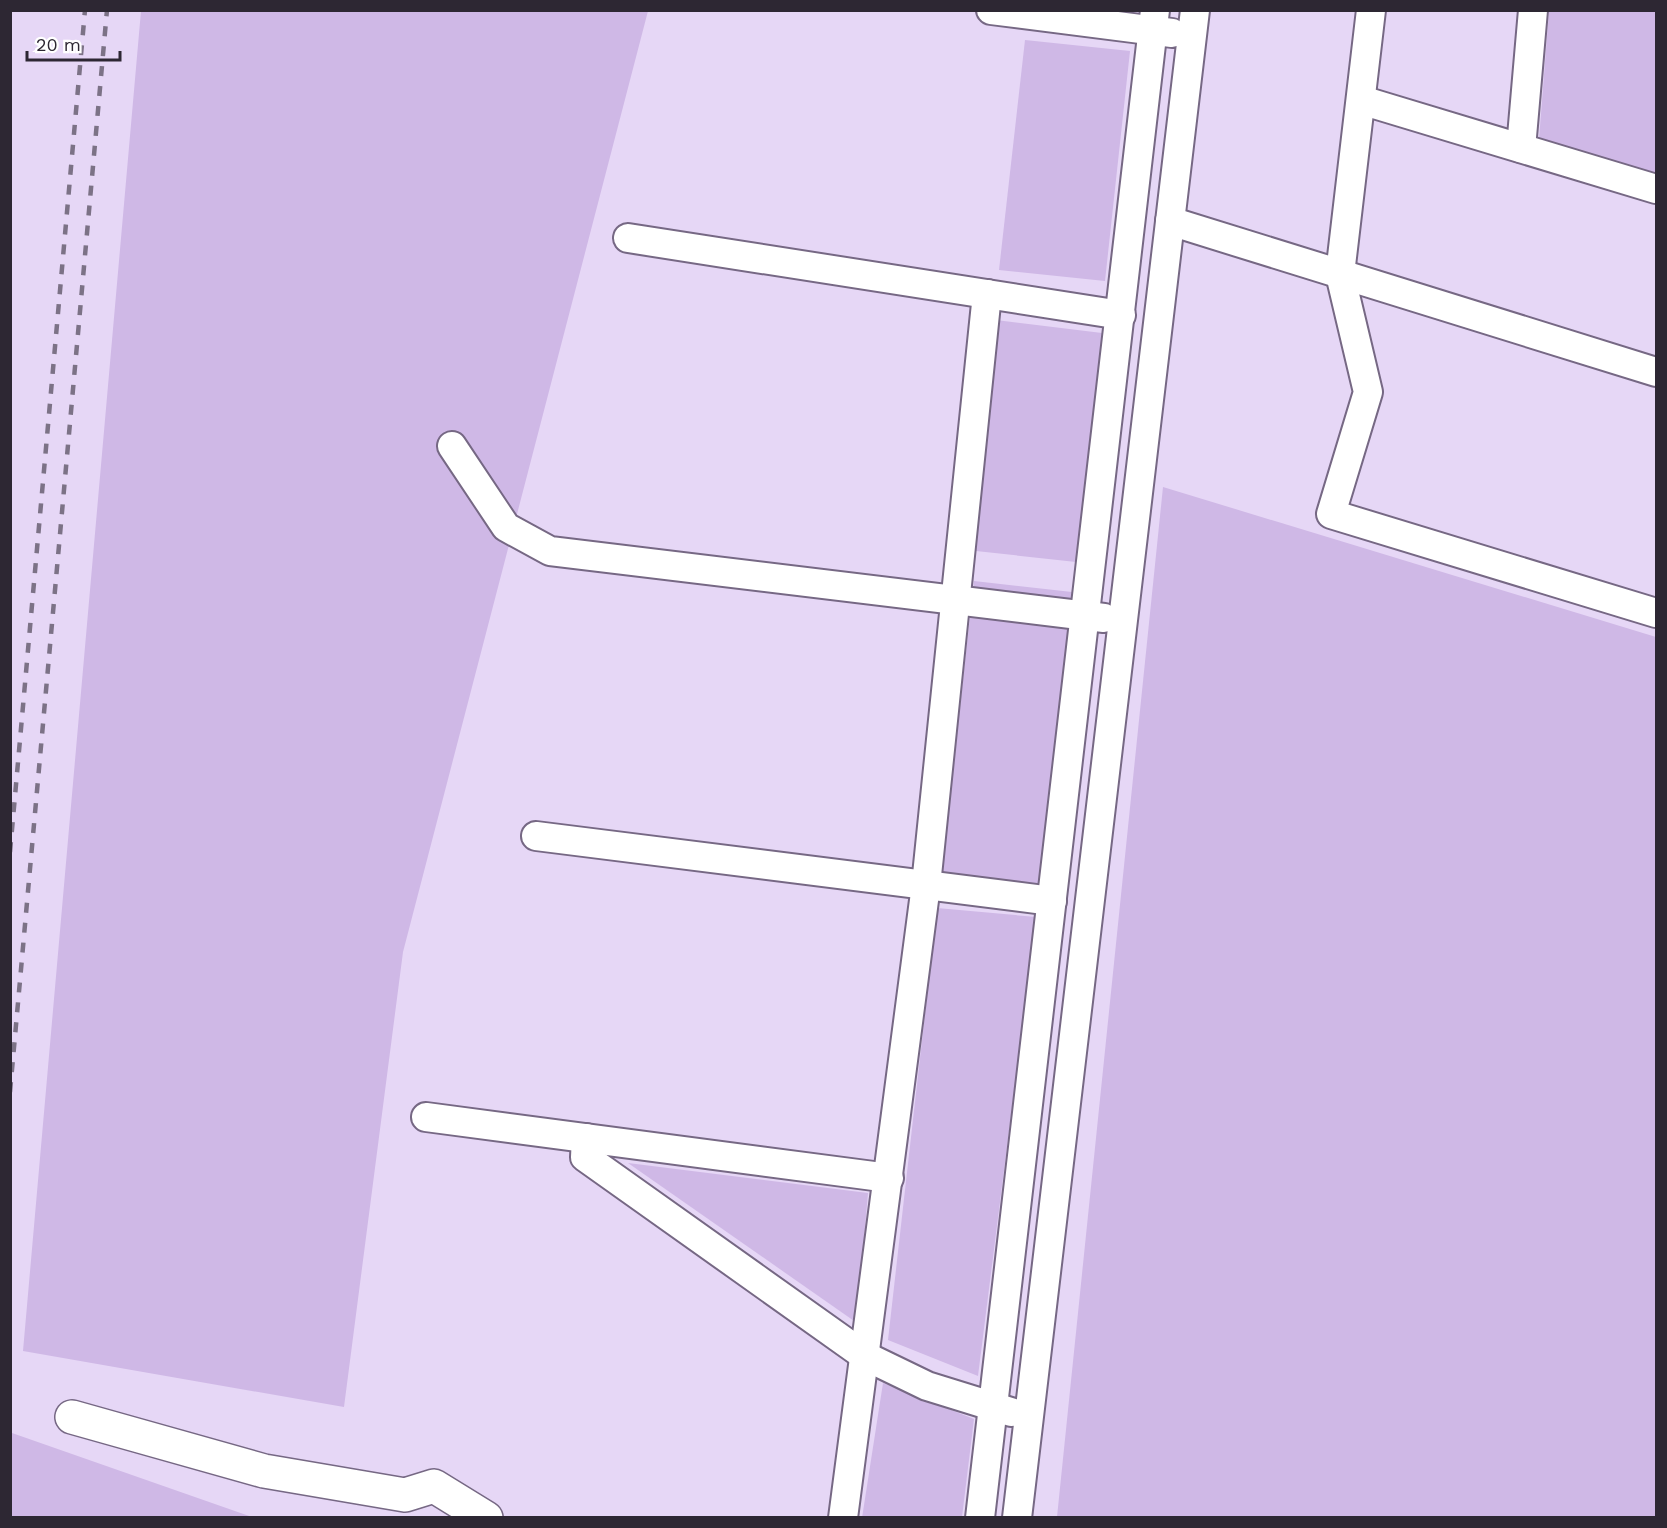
<svg xmlns="http://www.w3.org/2000/svg" width="1667" height="1528" font-family="'Work Sans',sans-serif">
<rect width="100%" height="100%" fill="#e6d7f6"/>
<g fill="#cfb8e6">
<polygon points="141,11 648,11 403,952 344,1407 23,1351"/>
<polygon points="1549,11 1656,11 1656,173 1539,139"/>
<polygon points="1025,40 1130,51 1105,281 999,270"/>
<polygon points="996,320 1102,333 1076,562 976,551"/>
<polygon points="1163,487 1656,637 1656,1517 1057,1517"/>
<polygon points="974,581 1072,592 1039,886 941,875"/>
<polygon points="937,908 1036,917 978,1376 888,1340"/>
<polygon points="628,1163 868,1193 857,1323"/>
<polygon points="883,1383 974,1419 962,1517 862,1518"/>
<polygon points="12,1433 252,1517 11,1517"/>
</g>
<g fill="none" stroke-linecap="round" stroke-linejoin="round">
<defs>
<g id="minor">
<polyline points="991,10 1172,33"/>
<polyline points="1371,10 1340,274 1368,392 1331,514 1656,613"/>
<polyline points="1361,100 1656,189"/>
<polyline points="1521,148 1533,10"/>
<polyline points="1170,221 1656,372"/>
<polyline points="628,238 1121,315"/>
<polyline points="452,446 506,527 550,551 1104,618"/>
<polyline points="536,836 1052,901"/>
<polyline points="426,1117 889,1178"/>
<polyline points="586,1138 585,1157 865,1356 927,1386 1011,1412"/>
<polyline points="843,1518 926,885 987,294"/>
<polyline points="980,1518 1155,10"/>
<polyline points="1017,1518 1195,10"/>
</g>
<polyline id="tertiary" points="72,1417 264,1471 405,1495 434,1486 486,1518"/>
</defs>
<use href="#minor" stroke="#766884" stroke-width="32"/>
<use href="#tertiary" stroke="#766884" stroke-width="36"/>
<use href="#minor" stroke="#fff" stroke-width="28"/>
<use href="#tertiary" stroke="#fff" stroke-width="33"/>
<g stroke="#7c7286" stroke-width="4.5" stroke-dasharray="10 10" stroke-linecap="butt">
<polyline points="10,852 85,10"/>
<polyline points="10,1092 107,10"/>
</g>
</g>
<rect width="1667" height="1528" fill="none" stroke="#2d2733" stroke-width="24"/>
<path d="M27 51v9h93v-9" fill="none" stroke="#2d2733" stroke-width="3"/>
<text x="36" y="51" font-size="18" fill="#2d2733" stroke="#ffffff" stroke-width="4.5" paint-order="stroke">20 m</text>
</svg>
